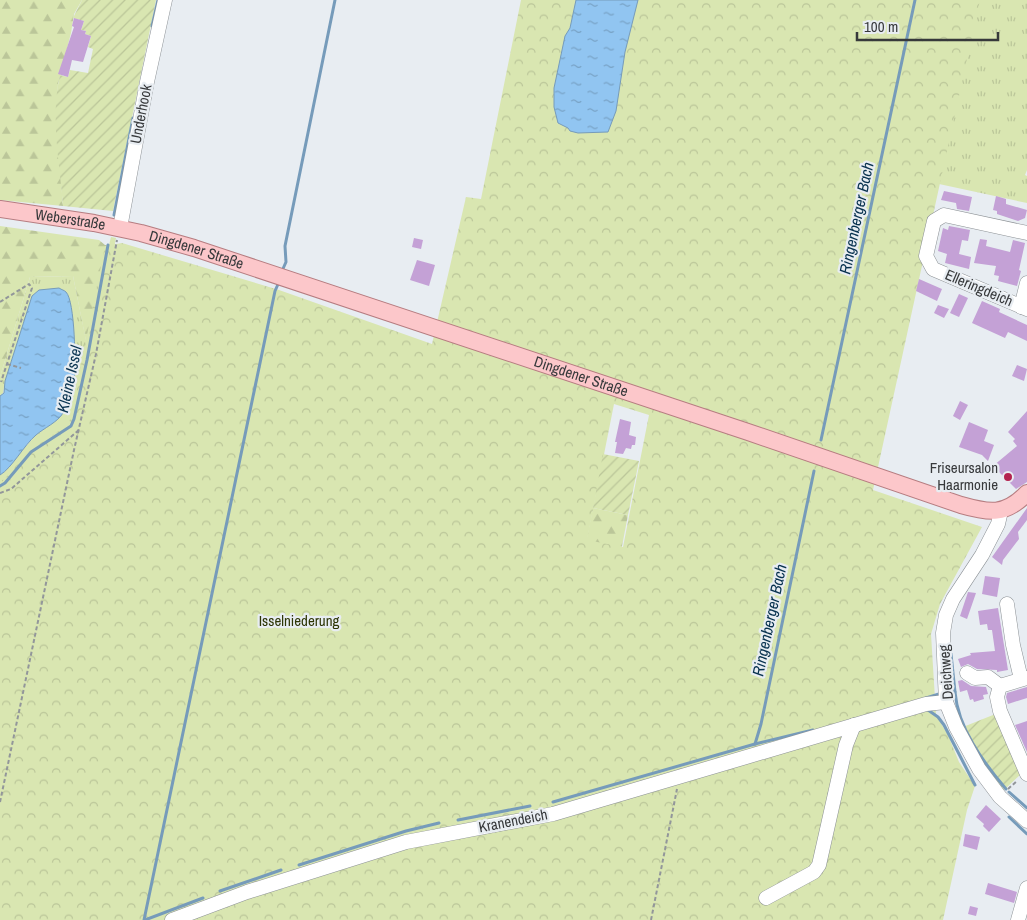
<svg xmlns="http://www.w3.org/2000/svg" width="1027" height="920" font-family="'Archivo Narrow',sans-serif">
<defs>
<pattern id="grass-tufts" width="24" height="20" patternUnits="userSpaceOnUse" patternTransform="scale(1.25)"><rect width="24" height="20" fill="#d9e6b1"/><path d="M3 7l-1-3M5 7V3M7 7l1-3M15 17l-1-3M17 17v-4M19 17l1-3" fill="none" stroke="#bbc699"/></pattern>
<pattern id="forest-firs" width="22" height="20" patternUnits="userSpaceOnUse" patternTransform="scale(1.25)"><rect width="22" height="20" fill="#d9e6b1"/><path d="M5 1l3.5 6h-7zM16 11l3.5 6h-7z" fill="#bbc699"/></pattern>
<pattern id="park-crowns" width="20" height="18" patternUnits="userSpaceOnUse" patternTransform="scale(1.25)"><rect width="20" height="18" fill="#d9e6b1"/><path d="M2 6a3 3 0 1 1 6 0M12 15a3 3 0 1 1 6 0" fill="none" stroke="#bbc699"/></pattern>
<pattern id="garden-furrows" width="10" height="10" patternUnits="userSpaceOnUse" patternTransform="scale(1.25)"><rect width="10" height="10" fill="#d9e6b1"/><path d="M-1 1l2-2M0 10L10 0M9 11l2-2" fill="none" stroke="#bbc699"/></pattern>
<pattern id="water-ripples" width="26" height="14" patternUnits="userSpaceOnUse" patternTransform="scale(1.25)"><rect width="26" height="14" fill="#91c5f1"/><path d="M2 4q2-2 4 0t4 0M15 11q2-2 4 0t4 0" fill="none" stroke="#77a1c4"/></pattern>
</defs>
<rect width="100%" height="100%" fill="#e8edf2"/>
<g fill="url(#grass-tufts)">
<polygon points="979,0 1027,0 1027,170 1025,175 1027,176 1027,203 939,184"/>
<polygon points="73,276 87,345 76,422 0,488 0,475 8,468 17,456 36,435 61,416 39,290 32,296 5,381 3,393 0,396 0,377 30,277"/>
</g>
<g fill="url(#forest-firs)">
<polygon points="0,0 82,0 74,14 71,33 58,84 56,116 63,206 0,200"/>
<polygon points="0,226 99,240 105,245 109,245 111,237 116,238 96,347 69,429 87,346 73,276 30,277 0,377"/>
<polygon points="593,508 628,515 610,608 574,601"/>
</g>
<path fill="url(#park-crowns)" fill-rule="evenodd" d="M521,0H980L873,490L982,527L940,604L931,634L936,715L948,735L959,762L975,786L967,810L943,920H0V484L30,450L69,424L105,246L122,243L279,290L432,344L466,197L481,199ZM614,404L649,415L623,547L587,540Z"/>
<g fill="url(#garden-furrows)">
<path d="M82,0H156L113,211L63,206C60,164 50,117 60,75L68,77L70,70L88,73L93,49L88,47L91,36L85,34L86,31L81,30L84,21L73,18Z"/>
<polygon points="603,454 639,461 628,515 593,508"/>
<polygon points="998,713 1022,773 1004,790 987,771 963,727"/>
</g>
<g fill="url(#water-ripples)" stroke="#769bba">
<polygon points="576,0 638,0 625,52 616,111 608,132 578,133 570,131 568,128 558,123 554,107 554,88 565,36 570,28"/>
<path d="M59,288C62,290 64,290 66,292C75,301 76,366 74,380C72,391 68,403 63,413C58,422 44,428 36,435C24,445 12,468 0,475V396L4,393L5,381L32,296L39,290Z"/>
</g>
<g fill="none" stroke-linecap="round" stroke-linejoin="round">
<g stroke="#769bba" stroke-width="3">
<polyline points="152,26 158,0"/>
<polyline points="114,215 133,118"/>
<polyline points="282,271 286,262 285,246 335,0"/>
<polyline points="821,440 915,0"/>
<polyline points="0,486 5,483 31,452 71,426 74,419 87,360 108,245"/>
<polyline points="951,654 955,692"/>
<path d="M953,693L955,692C958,728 983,762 1006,789"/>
<polyline points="926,698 939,694"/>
<polyline points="928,710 938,717 944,725 975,785"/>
<polyline points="755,744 761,724 814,471"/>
<polyline points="1009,792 1027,808"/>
<polyline points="553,802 755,744 813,730"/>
<polyline points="1009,817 1027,834"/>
<polyline points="458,820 530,806"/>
<polyline points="299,865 406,831 439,823"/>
<polyline points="220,891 281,870"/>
<polyline points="144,920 275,291 279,282"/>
<polyline points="145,920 203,898"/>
</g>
</g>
<g fill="#c4a1d6">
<polygon points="74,18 84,21 81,30 86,31 85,34 91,36 83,62 72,60 68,77 58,74 74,27 72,26"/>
<polygon points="944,191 972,197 969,211 957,209 956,203 941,200"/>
<polygon points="996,196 1006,199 1006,204 1027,210 1025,218 1018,221 997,214 997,211 993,210"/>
<polygon points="949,226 970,230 968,241 962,240 959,254 971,257 969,269 945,263 947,254 938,251 943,228 948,230"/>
<polygon points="414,238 423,240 421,249 412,247"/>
<polygon points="980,239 987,240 986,246 1010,252 1013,240 1025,243 1019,270 1021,271 1017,286 998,281 999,276 994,275 996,266 974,263"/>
<polygon points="417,260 435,265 429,286 410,280"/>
<polygon points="919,279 942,289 937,301 916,291"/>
<polygon points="959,294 968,298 959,317 950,313"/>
<polygon points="982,301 1000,309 999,312 1027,325 1027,341 1008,332 1005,338 972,323"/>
<polygon points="938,305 949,309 944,318 934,313"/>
<polygon points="1017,365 1027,369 1024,381 1012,376"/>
<polygon points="960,401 968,405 960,420 953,416"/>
<polygon points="1027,411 1027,482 1016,489 993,466 1017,446 1013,441 1015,439 1008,432"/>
<polygon points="620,419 631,422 629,435 636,437 635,445 632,445 631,449 626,448 623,454 615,453 617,442 615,442"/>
<polygon points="969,422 988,430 984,441 994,445 988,461 982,455 959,447"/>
<polygon points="1027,508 1027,520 1018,532 1019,539 1003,560 1002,565 992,557"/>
<polygon points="985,576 1000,578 997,597 982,594"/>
<polygon points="968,592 976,593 967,619 960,616"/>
<polygon points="998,608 1008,670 997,672 997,670 977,669 968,664 961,667 958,659 971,655 970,653 995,651 992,630 988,630 987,624 980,625 978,611"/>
<polygon points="962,680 971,686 986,687 988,694 983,695 984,699 974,702 973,699 970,700 967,690 960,692 958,681"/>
<polygon points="1027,687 1027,698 1008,704 1006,697 1007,693"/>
<polygon points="1027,721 1027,752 1015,725"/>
<polygon points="986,805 1001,819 989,832 983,826 984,824 976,817"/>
<polygon points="965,834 980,837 977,850 963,846"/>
<polygon points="988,883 1017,892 1014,903 985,894"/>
<polygon points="970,906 978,908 976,916 968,914"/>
</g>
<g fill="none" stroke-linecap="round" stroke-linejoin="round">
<defs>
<g id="minor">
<polyline points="120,228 147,82 165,0"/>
<polyline points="1027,233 944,215 934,221 926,256 933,269 1027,309"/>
<polyline points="1021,307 1027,283"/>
<polyline points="1001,511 998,524 982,555 953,599 946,615 943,633 946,702 956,727 979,769 1000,797 1027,821"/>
<polyline points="1007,604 1013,645 1021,679"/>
<polyline points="967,673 975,678 988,677 1000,686"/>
<polyline points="1027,678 1000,686 997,697 1000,711 1027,774"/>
<polyline points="766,898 814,872 819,865 846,745 854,725"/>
<polyline points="172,920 247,892 406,842 553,814 926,704 946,702"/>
<polyline points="1018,920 1027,888"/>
</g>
<g id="major">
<path id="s1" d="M0,209L94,223L141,233L194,248L748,432L961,505C989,513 1005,516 1027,493"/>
</g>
</defs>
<use href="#minor" stroke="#8c9195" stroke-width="15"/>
<use href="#major" stroke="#b67d81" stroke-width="18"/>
<g stroke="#92969a" stroke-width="2" stroke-dasharray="4 2.5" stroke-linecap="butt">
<polyline points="0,302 29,284 32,288 1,382"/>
<polyline points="7,364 21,368"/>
<polyline points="0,493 11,489 80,429"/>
<polyline points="1008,789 1017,781"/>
<polyline points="0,802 74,450 96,354 117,240"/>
<polyline points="651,920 677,789"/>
</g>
<use href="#minor" stroke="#fff" stroke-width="14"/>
<use href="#major" stroke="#fcc7ca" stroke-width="16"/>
</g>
<circle fill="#b4234f" stroke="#e8edf2" stroke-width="2" cx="1008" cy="477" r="5"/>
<g text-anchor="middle" stroke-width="4.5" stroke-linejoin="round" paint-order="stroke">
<g font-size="15" fill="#37393b" stroke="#e8edf2">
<text transform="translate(141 114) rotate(-79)" y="5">Underhook</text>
<text dy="5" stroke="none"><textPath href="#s1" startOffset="71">Weberstraße</textPath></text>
<text dy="5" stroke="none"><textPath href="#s1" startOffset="201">Dingdener Straße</textPath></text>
<text transform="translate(979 288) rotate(23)" y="5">Elleringdeich</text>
<text dy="5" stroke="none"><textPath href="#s1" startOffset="606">Dingdener Straße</textPath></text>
<text transform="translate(946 672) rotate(-94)" y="5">Deichweg</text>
<text transform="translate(513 821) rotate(-11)" y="5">Kranendeich</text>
</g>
<g font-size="15" fill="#37393b" stroke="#e8edf2" text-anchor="end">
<text x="998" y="473">Friseursalon<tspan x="998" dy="17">Haarmonie</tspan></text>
</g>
<g font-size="15" fill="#2e3606" stroke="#e8edf2">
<text x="299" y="626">Isselniederung</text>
</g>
<g font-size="16" font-style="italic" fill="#08324f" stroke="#e8edf2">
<text transform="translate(856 218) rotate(-78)" y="6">Ringenberger Bach</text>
<text transform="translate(69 379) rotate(-78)" y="6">Kleine Issel</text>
<text transform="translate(769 620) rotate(-78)" y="6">Ringenberger Bach</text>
</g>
</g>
<path d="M857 32v8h141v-8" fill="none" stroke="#37393b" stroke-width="2.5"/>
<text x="864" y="32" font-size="15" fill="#37393b" stroke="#e8edf2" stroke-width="4" paint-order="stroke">100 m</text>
</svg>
